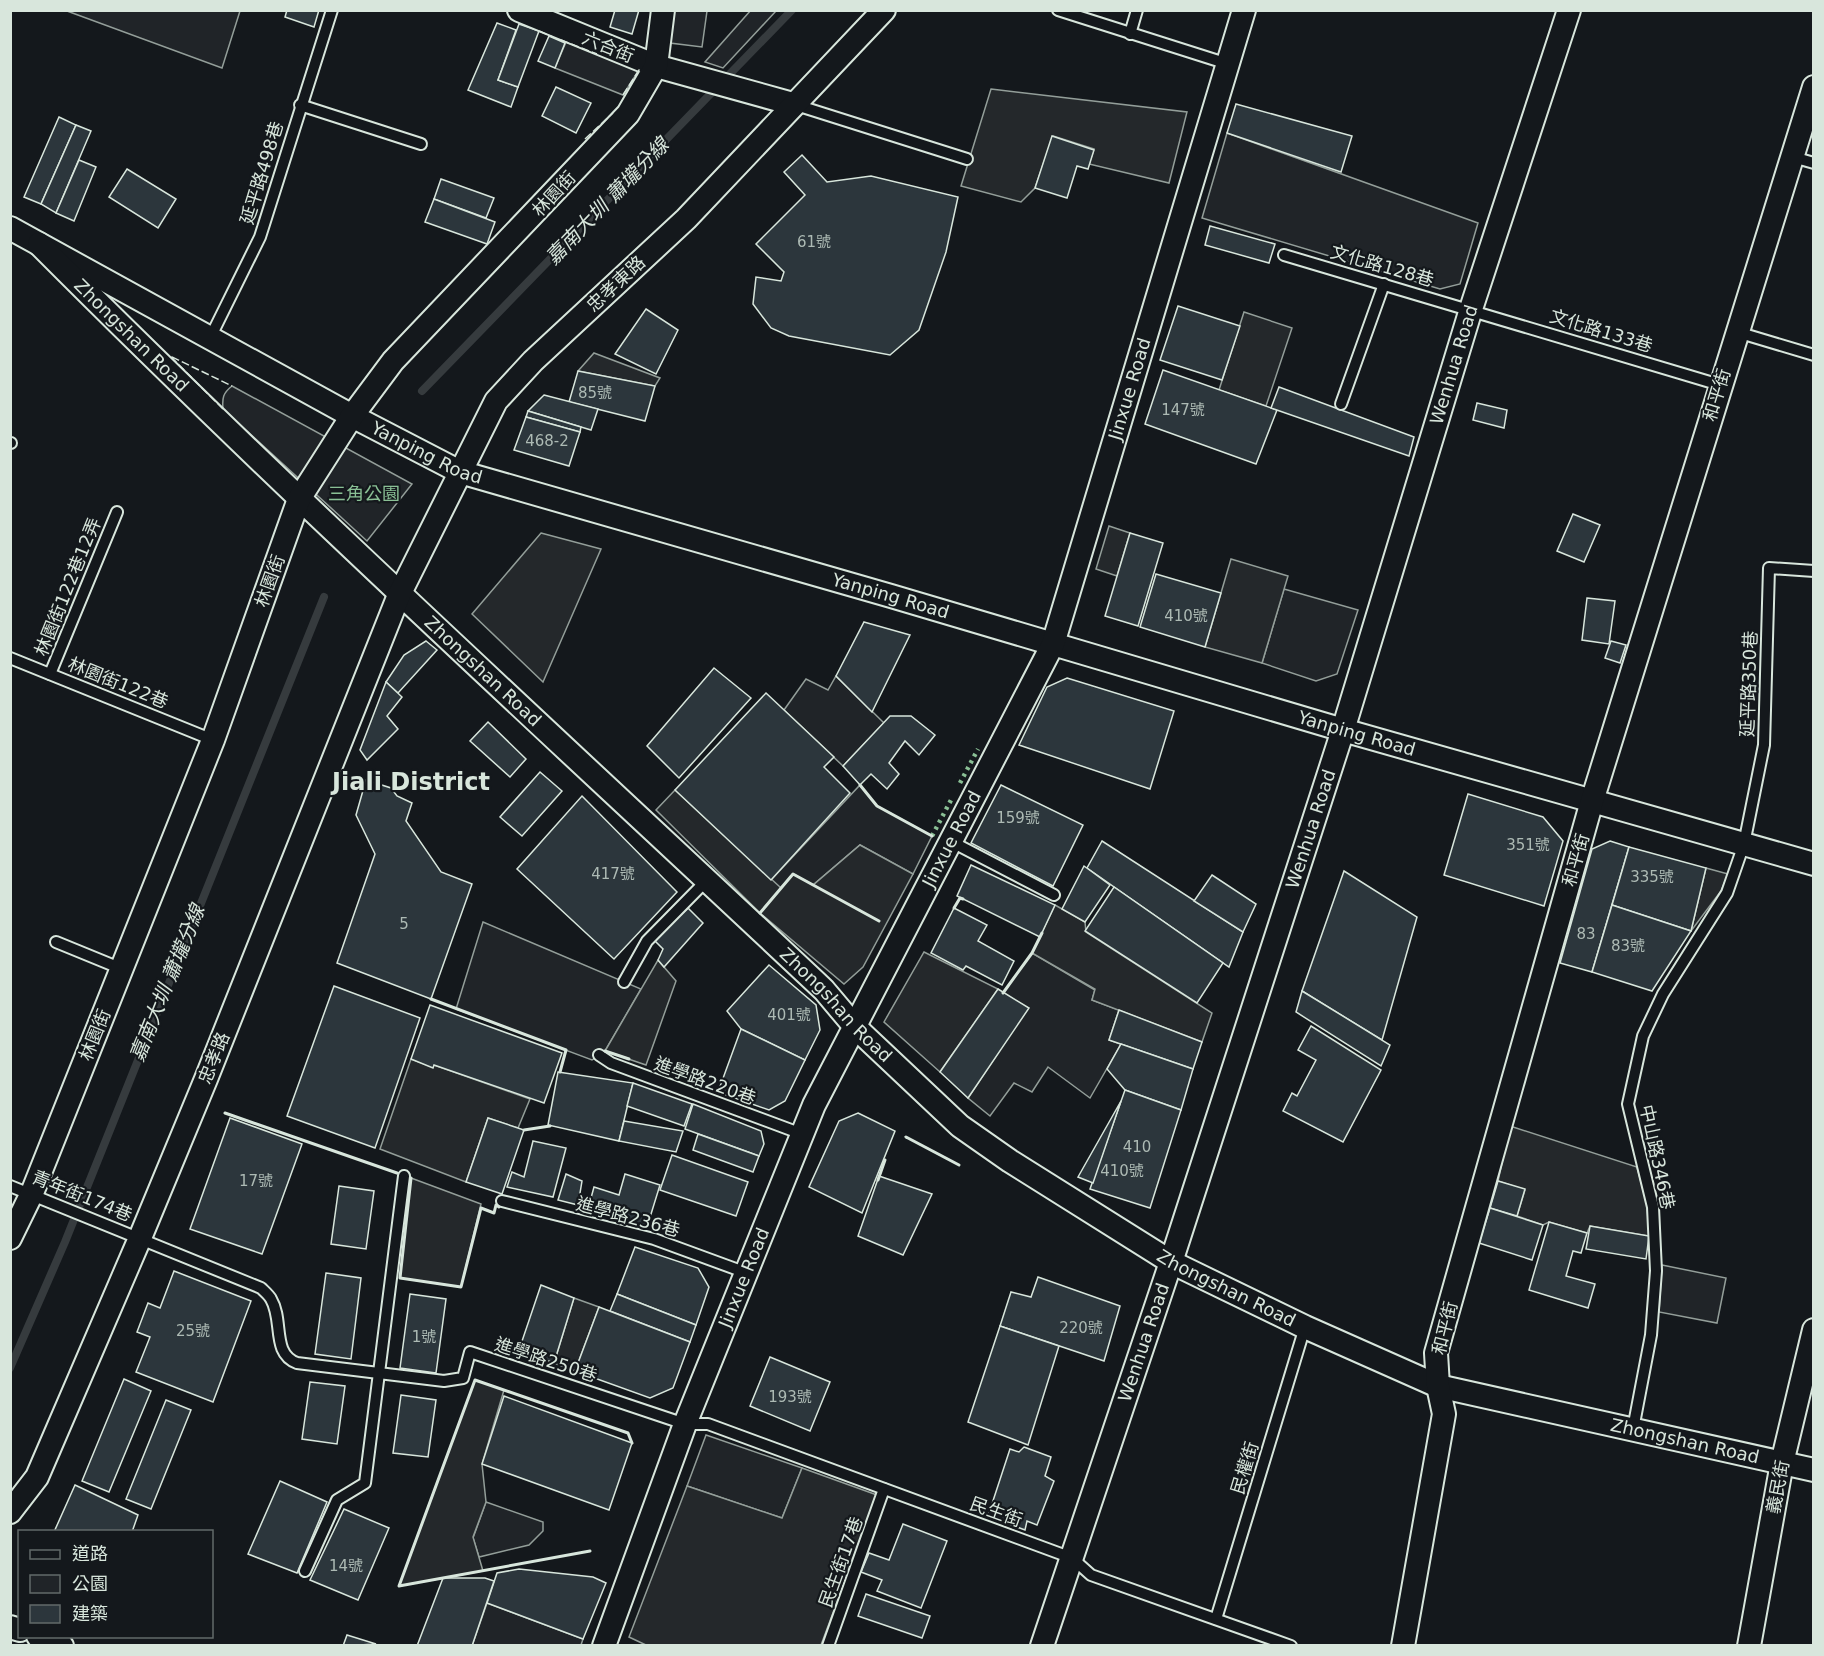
<svg xmlns="http://www.w3.org/2000/svg" width="1824" height="1656" font-family="'DejaVu Sans','Noto Sans TC',sans-serif">
<rect width="100%" height="100%" fill="#14181c"/>
<g fill="#202428" stroke="#939e99" stroke-width="1.5">
<polygon points="751,10 776,11 723,68 705,62"/>
<polygon points="67,11 240,11 222,68"/>
<polygon points="673,11 707,11 702,47 670,43"/>
<polygon points="566,42 639,70 623,95 555,68"/>
<polygon points="1227,133 1478,223 1460,284 1440,289 1202,218"/>
<path d="M232,386L412,484L367,541L223,409C222,398 223,393 232,386Z"/>
<polygon points="1284,589 1358,610 1337,674 1316,681 1262,663"/>
<polygon points="836,676 884,723 843,766 784,710 806,679 828,690"/>
<polygon points="860,785 877,806 932,836 913,874 860,845 813,885 793,874 781,889 771,880"/>
<polygon points="483,922 641,989 605,1051 592,1060 456,1009"/>
<polygon points="1032,953 1095,990 1092,1000 1119,1010 1109,1040 1121,1044 1090,1098 1048,1067 1032,1092 1014,1083 990,1116 968,1098 1028,1008 1003,993"/>
<polygon points="1662,1265 1726,1278 1717,1323 1659,1312"/>
<polygon points="706,1435 802,1468 782,1518 687,1486"/>
<polygon points="486,1502 543,1522 543,1531 529,1545 479,1557 473,1538"/>
<polygon points="487,1603 583,1639 581,1645 472,1646"/>
</g>
<g fill="#24282b" stroke="#939e99" stroke-width="1.5">
<polygon points="991,89 1187,112 1169,183 1089,164 1094,149 1053,136 1035,188 1021,202 961,186"/>
<polygon points="1244,312 1292,328 1266,406 1219,390"/>
<polygon points="594,353 660,378 655,386 578,371"/>
<polygon points="1109,526 1130,533 1117,576 1096,569"/>
<polygon points="541,533 601,549 543,682 472,614"/>
<polygon points="1231,559 1288,576 1262,663 1205,647"/>
<polygon points="675,790 781,888 793,874 813,885 860,845 913,874 863,967 844,984 760,913 656,810"/>
<polygon points="1706,868 1728,874 1721,891 1691,931"/>
<polygon points="1055,905 1085,922 1086,932 1212,1013 1202,1042 1092,1000 1095,989 1032,953"/>
<polygon points="924,952 998,989 940,1072 884,1022"/>
<polygon points="658,960 676,981 646,1065 605,1051"/>
<polygon points="411,1059 433,1067 434,1065 530,1099 518,1128 488,1118 466,1182 380,1149"/>
<polygon points="1510,1126 1637,1167 1647,1205 1649,1236 1590,1226 1587,1233 1549,1222 1543,1225 1517,1216 1525,1190 1498,1181"/>
<polygon points="411,1178 481,1204 461,1287 400,1278"/>
<polygon points="574,1298 599,1307 575,1371 554,1363"/>
<polygon points="475,1380 504,1390 482,1464 486,1502 473,1537 483,1571 399,1586"/>
<polygon points="802,1468 877,1495 821,1645 648,1646 629,1637 687,1486 782,1518"/>
</g>
<g fill="none" stroke-linecap="round" stroke-linejoin="round">
<g stroke="#363b3e" stroke-width="8">
<polyline points="422,391 792,10"/>
<polyline points="10,1368 65,1242 324,597"/>
</g>
</g>
<g fill="#2c363c" stroke="#d8e6dc" stroke-width="1.5">
<polygon points="287,10 319,10 314,27 285,17"/>
<polygon points="615,10 639,10 632,34 610,27"/>
<polygon points="497,23 516,30 498,80 518,87 511,107 468,90"/>
<polygon points="519,24 539,31 518,87 498,80"/>
<polygon points="549,36 565,43 555,68 538,61"/>
<polygon points="556,87 591,103 576,133 542,116"/>
<polygon points="1236,104 1352,136 1341,172 1227,133"/>
<polygon points="59,117 76,125 41,204 24,197"/>
<polygon points="76,125 91,131 56,213 41,204"/>
<polygon points="1052,136 1094,150 1088,169 1077,166 1067,198 1035,188"/>
<polygon points="802,155 827,182 871,176 958,197 946,252 919,330 890,355 789,336 771,328 753,304 756,277 781,281 784,272 756,244 805,195 784,172"/>
<polygon points="79,160 96,167 74,221 56,213"/>
<polygon points="127,169 176,199 158,228 109,197"/>
<polygon points="441,179 494,198 486,218 434,199"/>
<polygon points="434,199 495,222 487,244 425,222"/>
<polygon points="1210,226 1275,244 1269,263 1205,245"/>
<polygon points="1178,306 1240,326 1222,380 1160,360"/>
<polygon points="646,309 678,330 656,374 615,354"/>
<polygon points="1163,370 1277,410 1256,464 1145,424"/>
<polygon points="578,371 655,386 645,421 569,402"/>
<polygon points="1279,387 1414,437 1409,456 1271,408"/>
<polygon points="544,395 598,409 591,430 528,411"/>
<polygon points="1477,403 1507,410 1504,428 1473,420"/>
<polygon points="528,411 581,427 580,432 526,417"/>
<polygon points="526,417 580,432 569,466 514,450"/>
<polygon points="1573,514 1600,525 1584,562 1557,551"/>
<polygon points="1130,533 1163,543 1138,626 1105,616"/>
<polygon points="1156,574 1221,593 1205,647 1140,627"/>
<polygon points="1587,598 1615,601 1609,644 1582,640"/>
<polygon points="864,622 910,635 872,712 836,676"/>
<polygon points="426,641 437,650 398,693 386,682 404,655"/>
<polygon points="1611,641 1626,645 1620,663 1605,658"/>
<polygon points="714,668 751,698 679,778 647,746"/>
<polygon points="1067,678 1174,711 1150,789 1019,745 1047,687"/>
<polygon points="386,682 402,697 387,716 398,729 367,760 360,750"/>
<polygon points="766,693 834,757 824,767 850,793 771,880 675,790"/>
<polygon points="890,716 911,716 935,735 919,755 905,741 889,763 899,774 887,789 871,774 860,785 843,766"/>
<polygon points="488,722 526,759 510,777 470,741"/>
<polygon points="540,772 562,791 522,836 500,817"/>
<polygon points="366,780 391,788 397,796 412,803 406,821 441,872 472,884 431,999 337,963 375,854 356,815"/>
<polygon points="1001,785 1083,825 1053,886 971,843"/>
<polygon points="1468,794 1543,817 1563,841 1544,906 1444,875"/>
<polygon points="582,796 677,892 614,959 517,869"/>
<polygon points="1102,841 1243,932 1229,967 1087,868"/>
<polygon points="1610,841 1629,847 1592,972 1560,963 1592,849"/>
<polygon points="1629,847 1706,868 1691,931 1612,905"/>
<polygon points="971,865 1055,905 1040,937 957,896"/>
<polygon points="1084,866 1110,885 1085,922 1062,909"/>
<polygon points="1344,871 1417,917 1382,1040 1302,991"/>
<polygon points="1212,875 1256,904 1243,932 1194,901"/>
<polygon points="1114,887 1223,963 1197,1003 1085,931"/>
<polygon points="1612,905 1691,931 1652,991 1592,972"/>
<polygon points="688,908 703,923 664,967 658,960 663,949 654,940"/>
<polygon points="954,908 987,925 978,941 1014,961 1002,985 966,966 963,970 931,953"/>
<polygon points="769,965 816,1005 820,1030 805,1060 741,1029 727,1011"/>
<polygon points="334,986 420,1018 375,1148 287,1116"/>
<polygon points="998,989 1029,1008 968,1098 940,1072"/>
<polygon points="1302,991 1390,1045 1381,1066 1296,1012"/>
<polygon points="430,1005 562,1053 544,1103 434,1065 433,1068 411,1059"/>
<polygon points="1119,1010 1202,1042 1193,1069 1109,1040"/>
<polygon points="1311,1026 1381,1070 1343,1142 1283,1111 1292,1093 1297,1096 1316,1060 1298,1050"/>
<polygon points="741,1029 805,1060 785,1101 769,1110 718,1092"/>
<polygon points="1121,1044 1193,1069 1181,1110 1125,1090 1107,1069"/>
<polygon points="558,1072 633,1083 619,1141 548,1125"/>
<polygon points="633,1083 692,1104 684,1126 627,1106"/>
<polygon points="1125,1090 1181,1110 1150,1208 1090,1189"/>
<polygon points="1121,1101 1093,1183 1078,1177"/>
<polygon points="693,1104 761,1131 764,1144 759,1156 685,1129"/>
<polygon points="858,1113 895,1131 862,1213 809,1187 839,1121"/>
<polygon points="230,1118 302,1144 262,1254 190,1229"/>
<polygon points="488,1118 524,1130 502,1194 466,1182"/>
<polygon points="624,1121 683,1131 676,1152 619,1141"/>
<polygon points="698,1134 759,1156 753,1172 693,1150"/>
<polygon points="533,1141 566,1148 553,1197 507,1187 512,1172 524,1177"/>
<polygon points="672,1155 748,1182 736,1216 660,1190"/>
<polygon points="566,1174 582,1181 578,1205 558,1200"/>
<polygon points="625,1174 660,1185 647,1227 588,1209 594,1187 619,1195"/>
<polygon points="879,1176 932,1194 903,1255 858,1236"/>
<polygon points="1498,1181 1525,1189 1517,1216 1490,1208"/>
<polygon points="339,1186 374,1191 366,1249 331,1244"/>
<polygon points="1490,1208 1543,1225 1532,1260 1479,1243"/>
<polygon points="1549,1222 1587,1233 1581,1253 1573,1251 1566,1276 1595,1284 1588,1308 1529,1290"/>
<polygon points="1590,1226 1649,1236 1646,1259 1586,1249"/>
<polygon points="635,1247 698,1268 709,1287 696,1325 617,1294"/>
<polygon points="174,1271 251,1301 213,1402 136,1372 150,1337 137,1332 148,1303 160,1308"/>
<polygon points="326,1273 361,1278 351,1359 315,1354"/>
<polygon points="1038,1277 1120,1306 1104,1361 1000,1326 1011,1292 1031,1297"/>
<polygon points="541,1285 574,1298 554,1363 519,1350"/>
<polygon points="410,1294 446,1299 436,1373 400,1368"/>
<polygon points="617,1294 696,1325 690,1342 610,1311"/>
<polygon points="599,1307 690,1342 673,1388 650,1398 575,1371"/>
<polygon points="1000,1326 1059,1346 1028,1445 968,1422"/>
<polygon points="770,1357 830,1382 810,1431 750,1406"/>
<polygon points="124,1379 151,1391 109,1492 82,1481"/>
<polygon points="310,1382 345,1386 337,1444 302,1439"/>
<polygon points="401,1395 436,1400 428,1457 393,1453"/>
<polygon points="504,1396 632,1443 609,1510 482,1464"/>
<polygon points="166,1400 191,1410 151,1509 126,1499"/>
<polygon points="1024,1447 1051,1457 1045,1476 1054,1481 1037,1525 1027,1521 1025,1530 988,1516 1010,1449 1019,1452"/>
<polygon points="280,1481 327,1502 297,1573 248,1554"/>
<polygon points="75,1485 138,1515 132,1532 54,1532"/>
<polygon points="344,1509 389,1528 358,1600 310,1580"/>
<polygon points="903,1524 947,1541 921,1608 877,1591 882,1580 861,1572 869,1553 889,1560"/>
<polygon points="519,1569 593,1577 606,1583 583,1639 487,1603 497,1573"/>
<polygon points="443,1578 485,1578 494,1581 472,1646 417,1646"/>
<polygon points="866,1594 930,1616 922,1638 858,1616"/>
<polygon points="347,1635 376,1644 343,1646"/>
</g>
<g fill="none" stroke-linecap="round" stroke-linejoin="round">
<defs>
<g id="service">
<polyline points="1058,10 1228,64"/>
<polyline points="1130,34 1137,10"/>
<polyline points="793,104 967,159"/>
<polyline points="300,105 421,144"/>
<polyline points="1793,157 1814,163"/>
<polyline points="1284,255 1720,385"/>
<polyline points="1737,332 1814,355"/>
<polyline points="210,338 260,237 332,10"/>
<polyline points="1341,404 1384,284"/>
<polyline points="10,443 11,443"/>
<polyline points="10,658 213,740"/>
<polyline points="50,674 117,512"/>
<polyline points="952,842 1054,895"/>
<polyline points="56,942 122,969"/>
<polyline points="624,982 647,941 707,880"/>
<polyline points="599,1055 611,1063 802,1134"/>
<path d="M10,1186L261,1288C264,1291 269,1295 271,1299C284,1321 271,1353 297,1363L444,1381L463,1378L470,1352L685,1424H708L1072,1558L1091,1575L1291,1646"/>
<polyline points="502,1201 654,1239 744,1272"/>
<polyline points="1633,1429 1651,1335 1656,1271 1653,1207 1628,1104 1643,1036 1663,994 1727,893 1744,844 1764,745 1769,568 1814,571"/>
<polyline points="305,1571 337,1500 365,1483 404,1176"/>
<polyline points="1216,1619 1305,1327"/>
<polyline points="828,1646 884,1489"/>
</g>
<g id="minor">
<polyline points="519,10 656,66 793,104"/>
<path id="s1" d="M10,228L352,416L460,472L891,596L1343,730L1814,864"/>
<path id="s2" d="M39,244C294,500 561,743 824,990L856,1028L960,1126L1010,1161L1171,1262L1305,1327L1438,1386L1814,1470"/>
<polyline points="10,1238 32,1193 213,740 299,499 352,416 393,361 628,114 656,66 663,10"/>
<polyline points="10,1512 37,1477 140,1238 206,1079 399,595 496,401 533,361 686,219 884,10"/>
<polyline points="10,1627 20,1630"/>
<polyline points="38,1636 62,1646"/>
<path id="s3" d="M604,1646L685,1424L814,1105L1053,644L1244,10"/>
<path id="s4" d="M1042,1646L1171,1262L1343,730L1471,309L1569,10"/>
<polyline points="1403,1646 1444,1414 1438,1386 1436,1353 1592,801 1814,87"/>
<polyline points="1749,1646 1782,1463 1814,1330"/>
</g>
</defs>
<use href="#service" stroke="#d8e6dc" stroke-width="14"/>
<use href="#minor" stroke="#d8e6dc" stroke-width="26"/>
<use href="#service" stroke="#14181c" stroke-width="10"/>
<use href="#minor" stroke="#14181c" stroke-width="22"/>
<g stroke="#8ac095" stroke-width="4.5" stroke-dasharray="3 4.5" stroke-linecap="butt">
<polyline points="960,783 978,749"/>
<polyline points="932,836 951,800"/>
</g>
<g stroke="#d8e6dc" stroke-width="1.5" stroke-dasharray="8 3" stroke-linecap="butt">
<polyline points="539,31 553,37"/>
<polyline points="561,40 597,54"/>
<polyline points="623,95 639,70 636,70"/>
<polyline points="585,139 613,113"/>
<polyline points="223,409 170,356 232,386"/>
</g>
<g stroke="#d8e6dc" stroke-width="3">
<polyline points="860,785 877,806 932,836"/>
<polyline points="954,908 960,898 963,899"/>
<polyline points="760,913 793,874 879,921"/>
<polyline points="1003,993 1032,953 1042,933"/>
<polyline points="431,999 566,1050 560,1072"/>
<polyline points="605,1051 629,1059"/>
<polyline points="225,1113 397,1173"/>
<polyline points="524,1130 550,1126"/>
<polyline points="906,1137 959,1165"/>
<polyline points="411,1178 400,1278 461,1287 481,1208 494,1213 496,1205 499,1207"/>
<polyline points="878,1180 885,1160"/>
<polyline points="590,1551 399,1586 475,1380 628,1433 632,1443"/>
</g>
</g>
<g text-anchor="middle" stroke-width="4.5" stroke-linejoin="round" paint-order="stroke">
<g font-size="15" fill="#adbab4">
<text x="814" y="247">61號</text>
<text x="595" y="398">85號</text>
<text x="1183" y="415">147號</text>
<text x="547" y="446">468-2</text>
<text x="1186" y="621">410號</text>
<text x="1018" y="823">159號</text>
<text x="1528" y="850">351號</text>
<text x="613" y="879">417號</text>
<text x="1652" y="882">335號</text>
<text x="404" y="929">5</text>
<text x="1586" y="939">83</text>
<text x="1628" y="951">83號</text>
<text x="789" y="1020">401號</text>
<text x="1137" y="1152">410</text>
<text x="1122" y="1176">410號</text>
<text x="256" y="1186">17號</text>
<text x="1081" y="1333">220號</text>
<text x="193" y="1336">25號</text>
<text x="424" y="1342">1號</text>
<text x="790" y="1402">193號</text>
<text x="346" y="1571">14號</text>
</g>
<g font-size="18" fill="#d8e6dc" stroke="#14181c">
<text transform="translate(608 47) rotate(22)" y="6">六合街</text>
<text transform="translate(262 173) rotate(-73)" y="6">延平路498巷</text>
<text transform="translate(554 194) rotate(-47)" y="6">林園街</text>
<text transform="translate(1382 266) rotate(16)" y="6">文化路128巷</text>
<text transform="translate(616 284) rotate(-43)" y="6">忠孝東路</text>
<text transform="translate(1601 331) rotate(17)" y="6">文化路133巷</text>
<text dy="6" stroke="none"><textPath href="#s2" startOffset="130">Zhongshan Road</textPath></text>
<text dy="6" stroke="none"><textPath href="#s4" startOffset="1346">Wenhua Road</textPath></text>
<text dy="6" stroke="none"><textPath href="#s3" startOffset="1366">Jinxue Road</textPath></text>
<text transform="translate(1717 395) rotate(-73)" y="6">和平街</text>
<text dy="6" stroke="none"><textPath href="#s1" startOffset="474">Yanping Road</textPath></text>
<text transform="translate(270 581) rotate(-70)" y="6">林園街</text>
<text transform="translate(68 587) rotate(-68)" y="6">林園街122巷12弄</text>
<text dy="6" stroke="none"><textPath href="#s1" startOffset="960">Yanping Road</textPath></text>
<text dy="6" stroke="none"><textPath href="#s2" startOffset="616">Zhongshan Road</textPath></text>
<text transform="translate(118 683) rotate(22)" y="6">林園街122巷</text>
<text transform="translate(1749 684) rotate(-88)" y="6">延平路350巷</text>
<text dy="6" stroke="none"><textPath href="#s1" startOffset="1446">Yanping Road</textPath></text>
<text dy="6" stroke="none"><textPath href="#s4" startOffset="860">Wenhua Road</textPath></text>
<text dy="6" stroke="none"><textPath href="#s3" startOffset="880">Jinxue Road</textPath></text>
<text transform="translate(1576 860) rotate(-74)" y="6">和平街</text>
<text dy="6" stroke="none"><textPath href="#s2" startOffset="1102">Zhongshan Road</textPath></text>
<text transform="translate(95 1035) rotate(-68)" y="6">林園街</text>
<text transform="translate(214 1058) rotate(-68)" y="6">忠孝路</text>
<text transform="translate(705 1081) rotate(20)" y="6">進學路220巷</text>
<text transform="translate(1657 1157) rotate(78)" y="6">中山路346巷</text>
<text transform="translate(82 1196) rotate(22)" y="6">青年街174巷</text>
<text transform="translate(628 1217) rotate(15)" y="6">進學路236巷</text>
<text dy="6" stroke="none"><textPath href="#s3" startOffset="394">Jinxue Road</textPath></text>
<text dy="6" stroke="none"><textPath href="#s2" startOffset="1588">Zhongshan Road</textPath></text>
<text transform="translate(1445 1328) rotate(-76)" y="6">和平街</text>
<text dy="6" stroke="none"><textPath href="#s4" startOffset="320">Wenhua Road</textPath></text>
<text transform="translate(546 1360) rotate(18)" y="6">進學路250巷</text>
<text dy="6" stroke="none"><textPath href="#s2" startOffset="2074">Zhongshan Road</textPath></text>
<text transform="translate(1245 1468) rotate(-73)" y="6">民權街</text>
<text transform="translate(1778 1487) rotate(-79)" y="6">義民街</text>
<text transform="translate(996 1512) rotate(20)" y="6">民生街</text>
<text transform="translate(841 1562) rotate(-70)" y="6">民生街17巷</text>
</g>
<g font-size="18" fill="#8ac095" stroke="#14181c">
<text x="364" y="500">三角公園</text>
</g>
<g font-size="20" font-style="italic" fill="#d8e6dc" stroke="#14181c">
<text transform="translate(607 201) rotate(-46)" y="7">嘉南大圳 蕭壠分線</text>
<text transform="translate(167 983) rotate(-68)" y="7">嘉南大圳 蕭壠分線</text>
</g>
<g font-size="24" font-weight="bold" fill="#d8e6dc" stroke="#14181c">
<text x="411" y="790">Jiali District</text>
</g>
</g>
<rect width="1824" height="1656" fill="none" stroke="#d8e6dc" stroke-width="24"/>
<rect x="18" y="1530" width="195" height="108" fill="#14181c" stroke="#626a69" stroke-width="1.5"/>
<rect x="30" y="1550" width="30" height="9" fill="#14181c" stroke="#626a69" stroke-width="1.5"/>
<text x="72" y="1560" font-size="18" fill="#d8e6dc">道路</text>
<rect x="30" y="1575" width="30" height="18" fill="#202428" stroke="#626a69" stroke-width="1.5"/>
<text x="72" y="1590" font-size="18" fill="#d8e6dc">公園</text>
<rect x="30" y="1605" width="30" height="18" fill="#2c363c" stroke="#626a69" stroke-width="1.5"/>
<text x="72" y="1620" font-size="18" fill="#d8e6dc">建築</text>
</svg>
